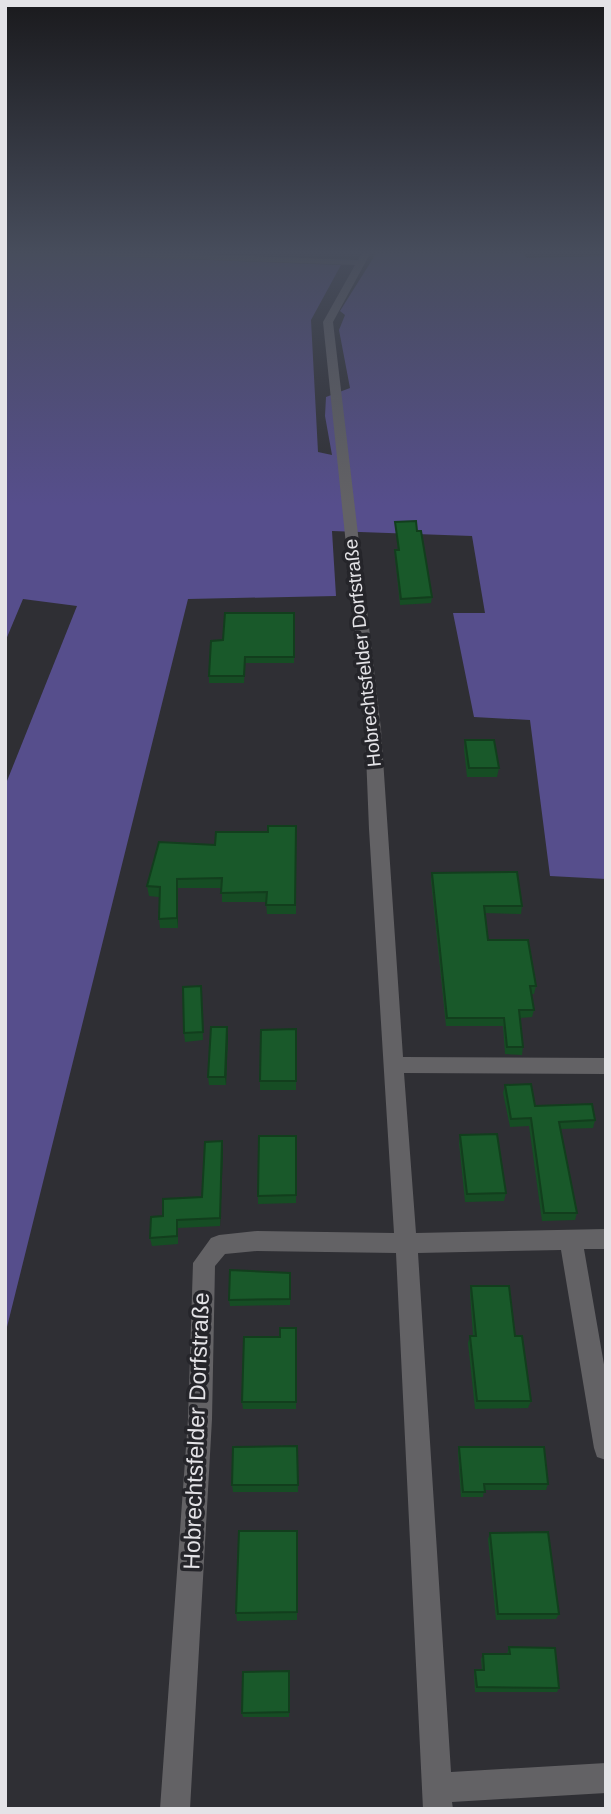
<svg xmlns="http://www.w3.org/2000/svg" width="611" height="1814" font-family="Arial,sans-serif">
<rect width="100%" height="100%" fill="#2f2f34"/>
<polygon fill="#564e8c" points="5,252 341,265 311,320 318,452 332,455 325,416 326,397 350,388 339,330 345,315 340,311 377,252 522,252 527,258 606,256 606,879 550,876 530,720 474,717 453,613 485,613 472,536 332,531 336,596 188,599 5,1335 5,786 77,606 23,599 5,642"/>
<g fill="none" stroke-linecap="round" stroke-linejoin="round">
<polygon fill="#636265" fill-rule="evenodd" points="66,252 142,252 358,260 363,252 371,252 333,322 381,729 403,1057 606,1058 606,1074 404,1073 416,1233 606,1229 606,1249 584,1249 606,1376 606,1460 597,1457 594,1448 561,1250 418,1253 451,1772 606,1763 606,1793 452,1802 453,1809 423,1809 396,1253 257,1251 225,1254 215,1266 212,1419 190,1809 160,1809 188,1419 193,1263 211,1238 219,1235 257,1231 394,1233 369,829 365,729 323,322 355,265 70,255"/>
</g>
<g fill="#164d24">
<polygon points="395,522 417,531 432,597 431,603 400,605 395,556 395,550 398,550"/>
<polygon points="294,613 294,663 245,663 244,683 209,683 209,676 223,640"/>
<polygon points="465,740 499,768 497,777 467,777 464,749"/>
<polygon points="296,826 296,914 267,914 266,902 222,902 222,888 178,888 178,928 160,928 159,919 159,897 149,896 147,886 215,845"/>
<polygon points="432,873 522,906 521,914 484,913 488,940 536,986 534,994 531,994 534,1010 532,1017 520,1018 523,1047 522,1055 505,1054 503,1026 446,1026 431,880"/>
<polygon points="201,986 203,1040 185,1042 184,1033"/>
<polygon points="296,1029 296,1090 260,1090 260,1081"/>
<polygon points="228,1036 226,1085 209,1085 208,1077"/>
<polygon points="505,1085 535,1106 595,1120 593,1128 561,1129 577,1213 575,1220 542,1221 529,1126 510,1127 503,1093"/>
<polygon points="460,1135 506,1193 504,1201 465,1202 459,1143"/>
<polygon points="296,1136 296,1203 258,1204 258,1196"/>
<polygon points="223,1150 220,1226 178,1228 178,1244 152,1246 150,1238 163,1216 202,1197"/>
<polygon points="290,1273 290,1305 230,1306 229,1300"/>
<polygon points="471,1286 515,1336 531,1401 528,1408 475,1409 468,1343 470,1336 473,1336 470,1294"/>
<polygon points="296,1328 296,1409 243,1409 242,1402 280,1337"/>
<polygon points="297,1446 298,1492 233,1492 232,1485"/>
<polygon points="459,1447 548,1484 546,1490 484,1490 483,1497 461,1497 458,1452"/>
<polygon points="297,1531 297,1620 237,1621 236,1613"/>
<polygon points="490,1533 559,1614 556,1619 496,1620 488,1539"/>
<polygon points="509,1647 559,1688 557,1692 475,1692 474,1674 475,1670 482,1670 481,1659 483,1654 507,1654"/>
<polygon points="289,1671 289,1717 243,1717 242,1713"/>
</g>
<g fill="#123e1d">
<polygon points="177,879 178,888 178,928 177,918"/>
<polygon points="227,1027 228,1036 226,1085 225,1077"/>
<polygon points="222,1141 223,1150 220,1226 220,1218"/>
</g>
<g fill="#19592a" stroke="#123e1d" stroke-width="2">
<polygon points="416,521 417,531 421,531 432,597 401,599 395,550 399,550 395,522"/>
<polygon points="225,613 294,613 294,657 245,657 244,676 209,676 211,641 223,640"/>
<polygon points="465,740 494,740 499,768 469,768"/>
<polygon points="268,826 296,826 295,905 266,905 267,892 221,893 222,878 177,879 177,918 159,919 160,887 147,886 159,842 215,845 216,832 268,832"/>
<polygon points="517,872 522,906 484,906 488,940 528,940 536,986 530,986 534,1010 519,1010 523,1047 507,1047 504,1018 447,1018 432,873"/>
<polygon points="201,986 203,1032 184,1033 183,987"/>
<polygon points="211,1027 227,1027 225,1077 208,1077"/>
<polygon points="296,1029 296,1081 260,1081 261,1030"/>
<polygon points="531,1084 535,1106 592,1104 595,1120 559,1122 577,1213 544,1213 531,1118 511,1119 505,1085"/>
<polygon points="497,1134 506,1193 467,1194 460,1135"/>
<polygon points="259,1136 296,1136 296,1195 258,1196"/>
<polygon points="222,1141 220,1218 177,1220 177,1236 150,1238 151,1217 163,1216 163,1199 202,1197 205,1142"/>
<polygon points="230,1270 290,1273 290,1299 229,1300"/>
<polygon points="471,1286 509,1286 515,1336 522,1336 531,1401 477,1401 470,1336 476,1336"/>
<polygon points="280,1328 296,1328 296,1402 242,1402 244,1337 280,1337"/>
<polygon points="297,1446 298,1485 232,1485 233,1447"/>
<polygon points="459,1447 544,1447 548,1484 484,1484 485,1492 463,1492"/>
<polygon points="239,1531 297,1531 297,1612 236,1613"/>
<polygon points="548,1532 559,1614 498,1614 490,1533"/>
<polygon points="509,1647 555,1648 559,1688 477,1687 475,1670 484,1670 483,1654 510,1654"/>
<polygon points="289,1671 289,1712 242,1713 243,1672"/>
</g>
<linearGradient id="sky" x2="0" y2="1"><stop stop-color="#1a1a1d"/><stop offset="0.5" stop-color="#474d5c"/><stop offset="1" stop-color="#474d5c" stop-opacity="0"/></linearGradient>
<rect width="611" height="506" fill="url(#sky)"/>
<g text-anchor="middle" stroke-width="7" stroke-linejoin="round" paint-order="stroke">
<g font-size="19" fill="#e4e3e7" stroke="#25252a">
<text transform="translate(362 653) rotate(-96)" y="7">Hobrechtsfelder Dorfstraße</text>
</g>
<g font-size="23" fill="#e4e3e7" stroke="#25252a">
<text transform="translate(196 1431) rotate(-88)" y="8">Hobrechtsfelder Dorfstraße</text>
</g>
</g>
<rect width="611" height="1814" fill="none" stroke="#e4e3e7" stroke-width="14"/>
</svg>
